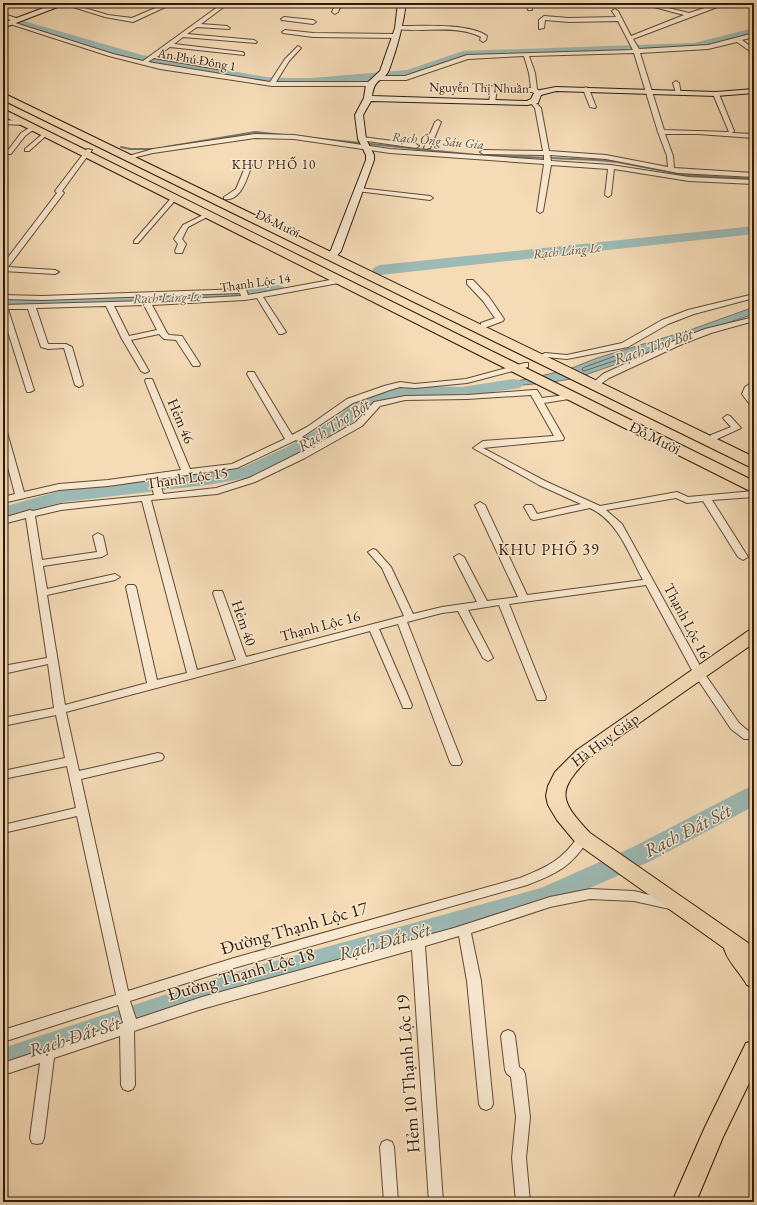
<svg xmlns="http://www.w3.org/2000/svg" width="757" height="1205" font-family="'EB Garamond',serif">
<rect width="100%" height="100%" fill="#f5dcb7"/>
<filter id="stains"><feTurbulence type="fractalNoise" baseFrequency=".005" numOctaves="4"/><feColorMatrix values="0 0 0 0 .2 0 0 0 0 .09 0 0 0 0 .02 0 0 0 .5 -.17"/></filter>
<radialGradient id="worn" r=".72"><stop offset=".6" stop-color="#630" stop-opacity="0"/><stop offset="1" stop-color="#630" stop-opacity=".3"/></radialGradient>
<polygon fill="#9dbab5" stroke="#717a70" points="754,307 754,314 715,327 687,339 577,378 546,383 486,388 567,370 597,358 690,330"/>
<g fill="none" stroke-linecap="round" stroke-linejoin="round">
<polygon stroke="#666a5e" stroke-width="1" points="619,355 621,357 620,359 584,371 582,370 583,368"/>
<g stroke="#717a70" stroke-width="2">
<polyline points="121,147 130,149 156,149"/>
<polyline points="166,147 255,132 476,155 597,160 618,162 685,175 754,179"/>
</g>
<g fill="#9dbab5" fill-rule="evenodd">
<polygon points="3,15 142,55 266,77 288,78 312,78 407,70 463,51 694,43 754,28 754,34 694,49 464,57 409,77 312,86 288,86 266,85 142,63 106,53 3,22"/>
<polygon points="754,226 754,234 380,275 375,273 372,270 375,267 380,265"/>
<polygon points="278,285 284,287 286,290 284,293 257,299 140,305 3,308 3,298 140,295 257,289"/>
<polygon points="514,379 520,380 523,384 520,388 462,397 410,396 386,399 370,406 349,425 303,454 253,477 207,485 64,502 3,519 3,507 63,490 241,468 289,446 337,417 358,398 377,390 410,386 462,387"/>
<polygon points="754,786 754,806 651,861 556,903 231,995 3,1072 3,1048 231,973 541,888 633,847 745,789"/>
</g>
<defs>
<g id="street">
<polygon points="60,3 68,3 108,15 132,18 167,3 174,3 133,22 105,17"/>
<polygon points="223,3 229,3 201,24 227,26 230,28 229,29 197,27 187,34 254,40 257,42 256,43 183,37 174,44 242,52 244,53 244,55 170,47 157,56 226,68 223,70 154,58 148,62 270,82 285,59 298,46 301,48 289,61 276,82 370,82 373,84 370,86 272,86 160,69 109,56 7,23 12,22 113,54 143,61"/>
<polygon points="312,3 322,3 319,5"/>
<polygon points="336,3 342,3 338,12 335,14 332,12"/>
<polygon points="526,3 532,3 532,10 528,10"/>
<polygon points="607,3 615,3 612,5"/>
<polygon points="639,3 648,3 689,13 720,3 728,3 633,39 639,49 708,45 754,33 754,37 742,40 754,49 754,54 737,42 708,49 640,53 664,130 729,132 713,94 716,92 719,94 734,131 732,133 754,134 754,138 698,134 665,134 673,156 674,168 754,173 754,177 678,173 606,159 550,155 551,161 611,165 689,177 754,180 754,184 689,181 614,169 611,195 608,197 605,195 608,169 551,165 543,211 540,213 537,211 544,164 390,153 294,139 255,138 153,153 128,159 125,157 153,149 255,134 294,135 390,149 544,160 544,155 483,154 480,152 483,150 543,151 535,108 530,102 533,100 541,108 549,151 606,155 668,167 667,156 658,132 634,53 529,56 535,73 537,89 541,93 540,94 536,94 532,92 497,89 495,102 492,104 489,102 491,89 484,88 484,86 531,88 529,73 524,56 468,59 406,80 377,80 374,78 377,76 405,76 467,55 633,50 618,21 569,22 545,20 544,28 539,29 539,20 544,16 569,18 616,17 612,11 615,9 618,11 631,36 684,15"/>
<polygon points="3,14 20,19 21,20 18,22 3,18"/>
<polygon points="284,17 313,20 316,22 313,24 282,20 281,19"/>
<path d="M399,26C420,26 470,23 487,36L486,40L483,42L480,40L481,37C455,24 425,33 397,29V27Z"/>
<polygon points="285,30 313,33 396,34 399,36 396,38 313,37 283,33 282,32"/>
<polygon points="676,81 679,83 681,94 676,93 673,83"/>
<polygon points="586,87 589,89 596,107 595,108 590,107 583,89"/>
<polygon points="3,120 25,121 28,123 25,125 3,124"/>
<polygon points="438,120 441,122 430,148 425,149 424,148 435,122"/>
<polygon points="32,126 37,127 25,136 11,154 7,154 6,153 21,133"/>
<polygon points="46,131 49,133 48,134 29,151 25,151 25,149"/>
<polygon points="362,137 416,144 419,146 416,148 360,140 360,138"/>
<polygon points="87,149 92,150 62,191 64,193 8,267 55,270 59,272 55,274 3,271 3,264 57,193 55,191"/>
<path d="M249,163L252,165C247,178 241,202 224,199V197L236,189L246,165Z"/>
<polygon points="359,188 430,196 433,198 430,200 357,191 357,189"/>
<polygon points="173,196 178,197 138,243 134,243 134,241"/>
<polygon points="209,212 212,214 211,215 188,227 182,239 186,244 182,253 176,253 175,251 178,244 174,239 183,225"/>
<polygon points="750,252 754,252 754,257 750,256"/>
<path d="M341,278L345,280L344,282L263,297L286,332L282,334H279L257,298L245,300L152,305L167,333L169,335L182,336L200,364L199,366H193L176,340L164,339L159,334L131,340L149,371L145,373L141,371L122,339L106,306L36,308L48,344H66L72,347L83,385L79,387L75,385L64,348L48,349L41,347L28,309H8L34,390L30,392H27L3,316V305L147,301L241,296L240,293L42,300L3,299V295L42,296L243,289H246L248,295ZM144,305L157,330L129,336L114,306Z"/>
<polygon points="467,280 473,280 489,297 504,319 503,321 487,327 481,327 481,323 495,318 483,301 467,284"/>
<polygon points="754,294 754,298 694,314 668,324 628,347 567,359 545,357 541,355 545,353 567,355 622,343 662,320 688,310"/>
<polygon points="754,317 754,321 711,333 680,345 609,378 602,383 596,383 595,381 603,374 674,341 705,329"/>
<path d="M525,363H528V367L467,383L415,388L400,387L390,390L353,403L302,437L317,444L356,422L374,402L405,396L467,395L534,390H537L542,398L572,394L576,396L575,398L544,403L564,438L563,440L483,448L545,481L600,506L677,492L688,497L754,491V497L712,500L748,557L743,560L738,557L703,501L687,503L676,498L606,510L622,524L704,673L739,723L754,736L752,739H744L731,729L694,674L646,585L509,604L546,697L545,700H537L536,697L499,605L468,610L493,658L488,661L483,658L458,611L442,613L407,622L462,762L460,765H452L450,762L398,624L379,629L412,705L411,708H403L402,705L370,631L66,712L79,771L158,753L162,754L164,757L162,760L158,761L81,779L128,991L234,958L520,878C547,867 563,860 579,835L583,834L587,835L589,838C573,866 556,874 527,885L234,968L130,1001L136,1019L202,997L454,928L550,897L590,889L634,891L674,901L676,904L674,907L670,909L634,901L590,899L550,907L471,933L481,981L493,1104L491,1108L486,1110L481,1108L479,1104L467,981L459,936L425,946L443,1202H429L412,950L202,1009L134,1031L135,1085L133,1089L128,1091L123,1089L121,1085L120,1036L54,1058L44,1138L42,1143L37,1144L32,1143L30,1138L40,1063L3,1075V1063L123,1023L118,1005L3,1042V1030L116,995L77,816L3,833V825L76,808L67,766L3,779V771L65,758L56,715L3,726V718L54,708L48,664L3,674V666L47,658L26,518L3,524V518L30,510L33,511L61,504L154,495L150,480L108,486L59,490L3,503V497L15,494L3,448V429L7,432L24,492L59,484L108,480L181,470L145,381L146,379H152L153,381L190,469L232,464L285,439L247,374L248,372H254L255,374L292,435L307,427L347,399L384,386L400,382L415,384L466,379ZM531,395L554,436L483,441L473,448L539,485L581,504L537,514L532,505H526L524,507L531,519L534,520L590,508C618,521 629,554 643,580L527,595L485,505L480,502L475,505L518,597L487,601L464,557L459,554L454,557L477,602L442,607L413,614L391,567L376,550L373,549L368,552L382,568L404,616L246,657L223,593L222,591H214L213,593L236,660L197,670L151,500L217,494L255,482L305,458L362,426L380,406L405,400L467,399ZM296,440L311,447L249,478L216,488L163,494L159,479L237,468ZM142,501L187,673L157,680L136,587L134,585H128L126,587L147,683L65,705L47,595L115,580L120,577L115,574L47,589L43,566L102,557L107,554L103,536L98,533L93,536L97,552L42,560L35,516L61,510Z"/>
<polygon points="751,383 754,383 754,389 750,394 754,399 754,407 751,406 742,394 745,387"/>
<polygon points="727,415 730,416 741,428 717,439 711,439 710,437 711,435 731,427 723,418"/>
<polygon points="508,1030 513,1032 515,1036 519,1067 523,1070 525,1074 530,1117 526,1158 530,1202 516,1202 512,1158 516,1117 511,1077 507,1074 505,1070 501,1036 503,1032"/>
<polygon points="387,1140 392,1142 394,1147 398,1202 384,1202 380,1147 382,1142"/>
</g>
<g id="secondary">
<polygon points="57,3 68,3 3,28 3,23"/>
<path d="M398,3H406C403,26 397,48 389,70C383,83 375,76 372,96L527,101L531,99L535,91L556,87L716,92L754,89V93L716,96L556,91L541,95L538,103L527,105L371,101L363,115L366,139L374,155V160L341,251L335,258H327L326,256L331,250L366,160V155L358,139L355,115L364,98L366,84L380,71L395,28Z"/>
</g>
<g id="primary">
<path d="M754,630V643L589,758C556,791 559,800 590,833L754,947V988L747,985C741,974 726,959 724,948L576,843L557,820L548,805L546,796L548,786L555,772L577,750L748,631Z"/>
<polygon points="754,1041 754,1073 723,1137 696,1202 672,1202 705,1127 746,1043"/>
</g>
<g id="highway">
<polygon points="3,93 754,457 754,468 748,466 3,100"/>
<polygon points="3,109 754,481 754,492 748,490 3,116"/>
</g>
</defs>
<use href="#street" stroke="#604a34" stroke-width="2"/>
<use href="#secondary" stroke="#2e1908" stroke-width="2"/>
<use href="#primary" stroke="#2e1908" stroke-width="2"/>
<use href="#highway" stroke="#2e1908" stroke-width="2"/>
<use href="#street" fill="#f8e8d0" fill-rule="evenodd"/>
<use href="#secondary" fill="#f8e8d0" fill-rule="evenodd"/>
<use href="#primary" fill="#f5dcb7" fill-rule="evenodd"/>
<use href="#highway" fill="#f5dcb7" fill-rule="evenodd"/>
</g>
<g text-anchor="middle" stroke-width="3" stroke-linejoin="round" paint-order="stroke">
<g font-size="13" fill="#2e1908" stroke="#f8e8d0">
<text transform="translate(197 59) rotate(10)" y="5">An Phú Đông 1</text>
<text transform="translate(479 87) rotate(1)" y="5">Nguyễn Thị Nhuần</text>
<text transform="translate(278 223) rotate(26)" y="5">Đỗ Mười</text>
<text transform="translate(255 282) rotate(-8)" y="5">Thạnh Lộc 14</text>
</g>
<g font-size="13" font-style="italic" fill="#555145" stroke="#f8e8d0">
<text transform="translate(438 140) rotate(5)" y="5">Rạch Ông Sáu Gia</text>
<text transform="translate(567 250) rotate(-6)" y="5">Rạch Láng Le</text>
<text transform="translate(167 297) rotate(-2)" y="5">Rạch Láng Le</text>
</g>
<g font-size="13" letter-spacing="1" fill="#2e1908" stroke="#f8e8d0">
<text x="274" y="169">KHU PHỐ 10</text>
</g>
<g font-size="15" fill="#2e1908" stroke="#f8e8d0">
<text transform="translate(181 421) rotate(67)" y="5">Hẻm 46</text>
<text transform="translate(655 438) rotate(27)" y="5">Đỗ Mười</text>
<text transform="translate(187 478) rotate(-8)" y="5">Thạnh Lộc 15</text>
<text transform="translate(687 621) rotate(62)" y="5">Thạnh Lộc 16</text>
<text transform="translate(244 623) rotate(71)" y="5">Hẻm 40</text>
<text transform="translate(320 626) rotate(-15)" y="5">Thạnh Lộc 16</text>
<text transform="translate(605 740) rotate(-36)" y="5">Hà Huy Giáp</text>
</g>
<g font-size="16" font-style="italic" fill="#555145" stroke="#f8e8d0">
<text transform="translate(653 346) rotate(-19)" y="6">Rạch Thợ Bột</text>
<text transform="translate(333 425) rotate(-33)" y="6">Rạch Thợ Bột</text>
</g>
<g font-size="16" letter-spacing="1" fill="#2e1908" stroke="#f8e8d0">
<text x="549" y="555">KHU PHỐ 39</text>
</g>
<g font-size="18" fill="#2e1908" stroke="#f8e8d0">
<text transform="translate(294 928) rotate(-16)" y="6">Đường Thạnh Lộc 17</text>
<text transform="translate(241 974) rotate(-16)" y="6">Đường Thạnh Lộc 18</text>
<text transform="translate(408 1074) rotate(-94)" y="6">Hẻm 10 Thạnh Lộc 19</text>
</g>
<g font-size="19" font-style="italic" fill="#555145" stroke="#f8e8d0">
<text transform="translate(687 830) rotate(-27)" y="7">Rạch Đất Sét</text>
<text transform="translate(384 941) rotate(-16)" y="7">Rạch Đất Sét</text>
<text transform="translate(74 1036) rotate(-18)" y="7">Rạch Đất Sét</text>
</g>
</g>
<rect width="757" height="1205" fill="none" stroke="#f5dcb7" stroke-width="16"/>
<rect x="4" y="4" width="749" height="1197" fill="none" stroke="#2e1908" stroke-width="2"/>
<rect x="8" y="8" width="741" height="1189" fill="none" stroke="#2e1908"/>
<rect width="100%" height="100%" filter="url(#stains)"/>
<rect width="100%" height="100%" fill="url(#worn)"/>
</svg>
